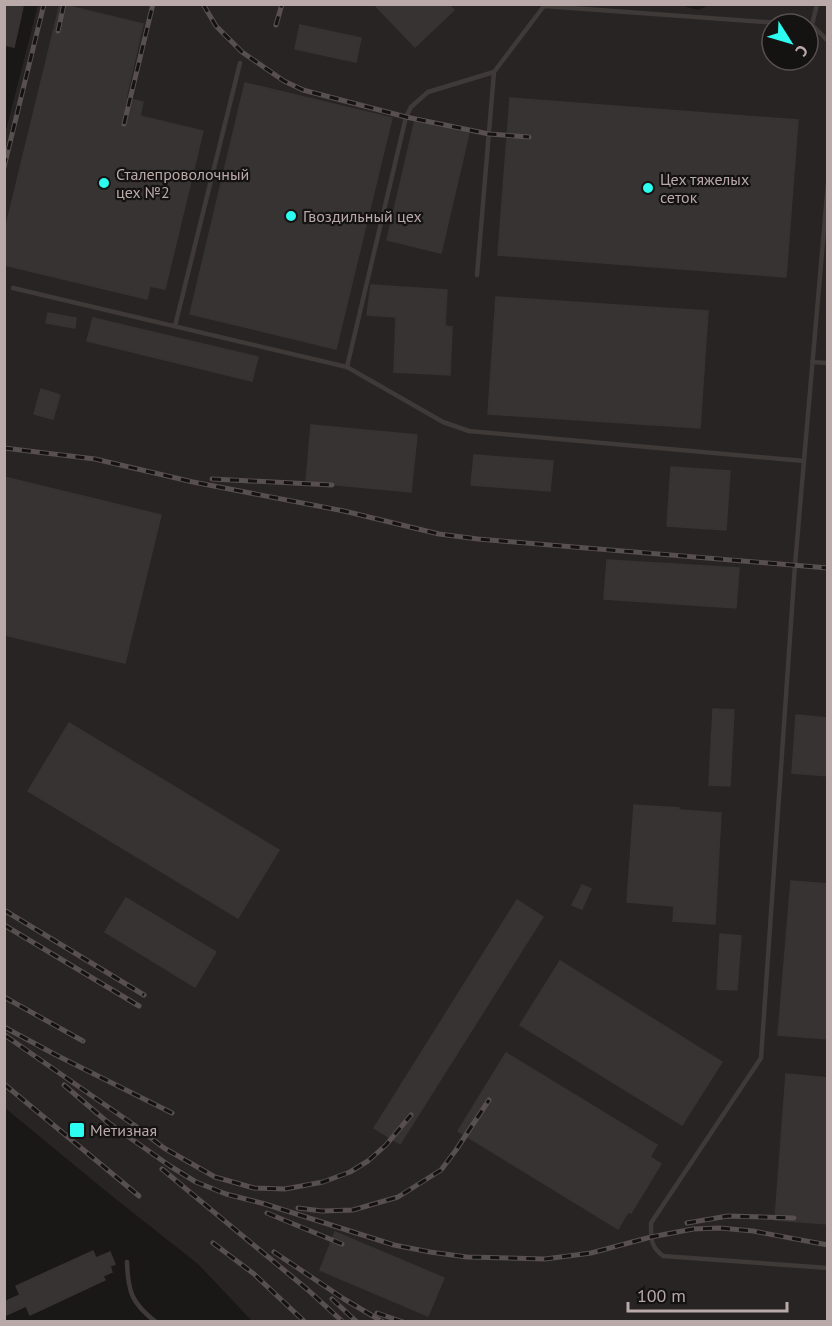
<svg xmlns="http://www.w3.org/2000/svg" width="832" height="1326" font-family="'PT Sans',sans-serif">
<rect width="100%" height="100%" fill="#1a1817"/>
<path fill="#272423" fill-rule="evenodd" d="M677,4L698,10L711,4L827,5V1321H252L198,1264L112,1196L5,1108L4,138L38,5ZM772,24H808V60H772Z"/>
<g fill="#363332" stroke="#363331" stroke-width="1.5">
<polygon points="4,4 23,7 14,47 4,45"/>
<polygon points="60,4 143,24 126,98 143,102 140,116 203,131 165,289 150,286 147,299 4,265 4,234"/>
<polygon points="374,4 448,4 454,10 415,47"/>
<polygon points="300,25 361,38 356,62 295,49"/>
<polygon points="245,83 392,118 336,349 190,314"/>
<polygon points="510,98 798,120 786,277 498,255"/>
<polygon points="415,120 469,133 441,253 387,240"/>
<polygon points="371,285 447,290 445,326 452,327 450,375 394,372 396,317 367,315"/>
<polygon points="496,297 708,311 700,428 488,414"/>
<polygon points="48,313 76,318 75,328 46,323"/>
<polygon points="93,318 258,357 252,381 87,341"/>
<polygon points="41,389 60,395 53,419 34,414"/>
<polygon points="311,425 417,435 411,492 306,482"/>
<polygon points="474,455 553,461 550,491 471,485"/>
<polygon points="671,467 730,471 726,530 667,526"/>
<polygon points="4,477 161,515 125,663 4,635"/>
<polygon points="607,560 739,568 736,608 604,599"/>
<polygon points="713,709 734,710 730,786 709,785"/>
<polygon points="796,715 828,718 828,776 792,773"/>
<polygon points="69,723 279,850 238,918 28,791"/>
<polygon points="634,805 679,808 679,810 721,813 715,924 673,921 674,906 627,902"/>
<polygon points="791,881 828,884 828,1039 778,1035"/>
<polygon points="582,885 591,889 582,909 572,905"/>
<polygon points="126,898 216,952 195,987 105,932"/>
<polygon points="517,900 543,917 400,1144 374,1128"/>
<polygon points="720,934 741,936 737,990 717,989"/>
<polygon points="560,961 722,1062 682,1125 520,1025"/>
<polygon points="506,1053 657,1145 650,1157 661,1164 631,1213 628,1212 618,1229 458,1131"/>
<polygon points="786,1074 828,1078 828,1224 775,1220"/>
<polygon points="335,1232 444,1278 428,1316 320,1270"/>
<polygon points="93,1251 96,1258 110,1252 115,1264 110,1266 112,1272 103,1276 105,1280 30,1315 26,1306 4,1316 4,1302 20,1295 16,1286"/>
</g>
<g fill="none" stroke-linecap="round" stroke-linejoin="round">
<g stroke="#3f3938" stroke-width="4.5">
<polyline points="808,25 812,25 817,4"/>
<polyline points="812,25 828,41"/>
<path d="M828,183L795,565L761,1058L651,1223C651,1238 650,1246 663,1256L828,1268"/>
<polyline points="477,275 494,72"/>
<polyline points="13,288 347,367 443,422 469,431 804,461"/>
<polyline points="175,326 240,63"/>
<polyline points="812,362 828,363"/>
<polyline points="347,367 406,117 411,107 428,92 494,72 544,6 792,24"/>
<path d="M127,1262C128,1291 131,1303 156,1322"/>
</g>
<defs>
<g id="rail">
<polyline points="203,4 216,26 242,52 284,81 303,90 406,117 489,134 529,137"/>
<polyline points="276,25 282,4"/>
<polyline points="58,31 64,4"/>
<polyline points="124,124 153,4"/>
<polyline points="4,167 44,4"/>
<polyline points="4,448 95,459 193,482 344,511 439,534 478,539 828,568"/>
<polyline points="212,479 332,485"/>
<polyline points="4,910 144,995"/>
<polyline points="4,925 139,1006"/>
<polyline points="4,997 83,1041"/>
<polyline points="4,1027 56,1055 172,1113"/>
<polyline points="6,1036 134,1125 164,1148 215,1177 254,1188 285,1189 323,1182 350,1172 368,1161 386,1145 411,1115"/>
<polyline points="4,1084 139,1196"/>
<polyline points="64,1085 112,1126"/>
<polyline points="106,1121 170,1166 196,1182 226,1194 265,1204 394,1245 430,1252 467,1257 545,1259 591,1253 651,1237 693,1229 720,1228 753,1231 828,1245"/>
<polyline points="162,1169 308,1290 343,1322"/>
<polyline points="298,1208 322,1211 353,1210 398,1197 441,1170 456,1150 489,1100"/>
<polyline points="267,1213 342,1244"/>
<polyline points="687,1223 728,1216 794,1218"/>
<polyline points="213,1243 254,1274 305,1322"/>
<polyline points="274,1252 344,1299 383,1322"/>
<polyline points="332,1299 357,1322"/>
<polyline points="377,1313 403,1322"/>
</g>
</defs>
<use href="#rail" stroke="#584f4f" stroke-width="5"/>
<use href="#rail" stroke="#151312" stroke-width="3" stroke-dasharray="9" stroke-linecap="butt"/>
</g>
<g fill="#2cfdf0" stroke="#151312" stroke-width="2">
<circle cx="104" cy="183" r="6"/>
<circle cx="648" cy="188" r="6"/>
<circle cx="291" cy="216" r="6"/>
<rect x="69" y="1122" width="16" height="16" rx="3"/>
</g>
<g text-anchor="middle" stroke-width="4.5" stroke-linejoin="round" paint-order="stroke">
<g font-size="16" fill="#baa9a9" stroke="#151312" text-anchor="start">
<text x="116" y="180">Сталепроволочный<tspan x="116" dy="18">цех №2</tspan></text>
<text x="660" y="185">Цех тяжелых<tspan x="660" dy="18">сеток</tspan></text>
<text x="303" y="222">Гвоздильный цех</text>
<text x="90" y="1136">Метизная</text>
</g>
</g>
<rect width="832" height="1326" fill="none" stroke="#baa9a9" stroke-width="12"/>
<g transform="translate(790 42) rotate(127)"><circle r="28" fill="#151312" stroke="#574f4e" stroke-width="1.5"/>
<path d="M0-4.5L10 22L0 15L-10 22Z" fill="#2cfdf0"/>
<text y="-9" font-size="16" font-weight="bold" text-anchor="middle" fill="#baa9a9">С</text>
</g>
<path d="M628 1302v9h159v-9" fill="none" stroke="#baa9a9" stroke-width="3"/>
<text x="637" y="1302" font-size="18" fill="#baa9a9" stroke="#151312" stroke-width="4.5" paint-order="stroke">100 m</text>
</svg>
